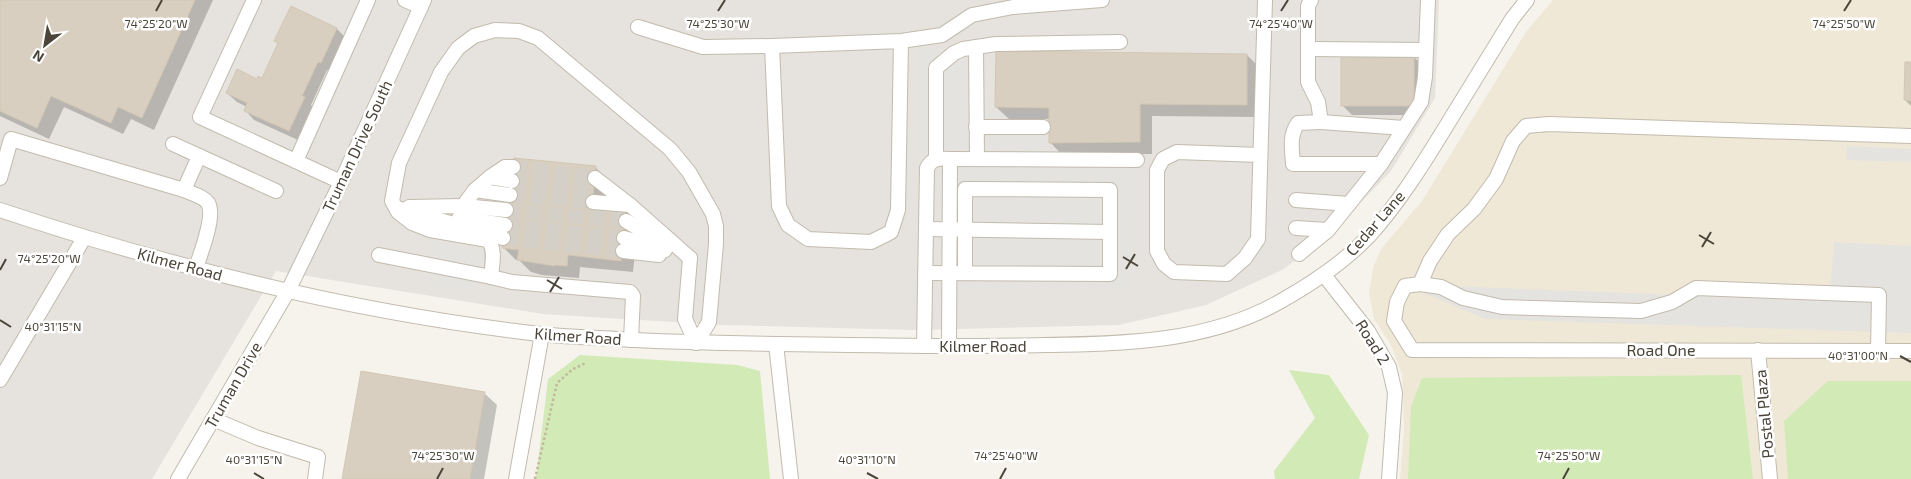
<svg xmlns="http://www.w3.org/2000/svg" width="1911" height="479" font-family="'Exo 2',sans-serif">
<rect width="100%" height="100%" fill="#f6f3ec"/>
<polygon fill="#e6e2dd" points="0,0 1439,0 1435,98 1391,171 1329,235 1282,270 1206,305 1119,325 913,330 721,325 543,314 276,271 152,479 0,479"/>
<polygon fill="#efe8d6" points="1553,0 1911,0 1911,479 1400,479 1404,429 1402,374 1391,345 1374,319 1369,293 1373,268 1381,249 1422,201 1526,32"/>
<g fill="#d2eab5">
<polygon points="580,355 737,365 760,371 770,479 536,479 548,379"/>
<polygon points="1289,370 1329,375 1369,435 1359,479 1275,479 1274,471 1315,418"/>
<polygon points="1741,375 1753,479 1408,479 1411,407 1422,378"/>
<polygon points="1828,381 1911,381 1911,479 1788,479 1784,421"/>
</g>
<g fill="#e5e3e0">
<polygon points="987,47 986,113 1047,112 1047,158 1137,158 1132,292 961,293 959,152 918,153 920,49"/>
<polygon points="1847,146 1911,149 1911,162 1846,160"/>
<polygon points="430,241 484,251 478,295 423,284"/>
<polygon points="1834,242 1911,246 1911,333 1485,319 1424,293 1425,285 1829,301"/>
</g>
<g fill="#0003">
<polygon points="0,0 213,0 154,130 131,119 123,134 64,107 49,139 0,116"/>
<polygon points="337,29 346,38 330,72 327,70 311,105 313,107 298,140 254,120 245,110 247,107 237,102 227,93 263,80 279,45 276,41"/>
<polygon points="1247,55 1259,67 1259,117 1152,116 1152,154 1062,155 1050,142 1050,119 1009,119 996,107"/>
<polygon points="1413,56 1423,66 1422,115 1352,115 1342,105"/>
<polygon points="1911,64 1911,106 1905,100"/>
<polygon points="516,159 596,168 608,180 605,210 626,212 638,225 633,272 580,267 579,278 542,275 531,272 519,260 516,260 503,247"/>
<polygon points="484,393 497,405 484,479 343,479"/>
</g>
<g fill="#d8cfc1" stroke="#d3c7b4">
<polygon points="0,0 195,0 142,118 118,107 111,123 51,96 37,128 0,111"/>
<polygon points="291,6 337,28 321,63 318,62 302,96 305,97 289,131 244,111 247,103 226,93 237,69 257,79 258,76 262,78 278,43 274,41"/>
<polygon points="996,51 1247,54 1247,105 1140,104 1140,142 1049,143 1049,108 995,107"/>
<rect x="1341" y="55" width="73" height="51"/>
<polygon points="1905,62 1911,62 1911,101 1904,100"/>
<polygon points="514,158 596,166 592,207 627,211 621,261 568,255 567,266 555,265 555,266 517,260 519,250 502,248 507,199 510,200"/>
<polygon points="361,371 485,392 470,479 342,479"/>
</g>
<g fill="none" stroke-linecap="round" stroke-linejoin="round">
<g stroke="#d4d0c8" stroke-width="14" stroke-dasharray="14 7" stroke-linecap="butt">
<polyline points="513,167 595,178"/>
<polyline points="512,181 594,190"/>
<polyline points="510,195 593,202"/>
<polyline points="506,210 626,221"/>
<polyline points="505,225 624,238"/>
<polyline points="503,238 623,251"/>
</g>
<defs>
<g id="minor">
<polyline points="254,0 200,117 341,182"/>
<polyline points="405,0 421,7"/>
<path d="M1311,0L1308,6V82L1318,102L1321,122L1298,123C1289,136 1292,149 1293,164H1381L1421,102L1425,77L1428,0"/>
<polyline points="638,27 703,47 772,46"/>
<polyline points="901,41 898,210 891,232 871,242 808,239 788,225 779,206 772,46 901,41 942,35 972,15 1013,7 1102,0"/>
<polyline points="976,47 977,158"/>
<polyline points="1308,49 1426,50"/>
<polyline points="1321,122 1404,128"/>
<polyline points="976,127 1043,127"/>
<polyline points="173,144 276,191"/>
<polyline points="1260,155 1177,152 1163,159 1157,170 1157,251 1164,264 1174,272 1227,274 1245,258 1258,239 1265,0"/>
<polyline points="936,158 936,68 954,53 963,49 996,44 1120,42"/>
<polyline points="950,159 1137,160"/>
<polyline points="296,161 368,0"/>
<polyline points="490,177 505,167 513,167"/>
<path d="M0,178L11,139L184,190C192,194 203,196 208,203C216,216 200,254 196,268"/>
<polyline points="595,178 630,205"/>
<polyline points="184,190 199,156"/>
<polyline points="475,190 490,177 512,181"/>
<polyline points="1296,200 1349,204"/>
<polyline points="593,202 630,205 690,258"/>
<polyline points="463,206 475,190 510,195"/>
<polyline points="409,207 463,206 506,210"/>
<polyline points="397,208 503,238"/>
<path d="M0,210C174,268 357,313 540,334C565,337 591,337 616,339C719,345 823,344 927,346C966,346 1005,346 1044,345C1125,344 1210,342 1281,301C1313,283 1344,262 1369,236C1397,205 1420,169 1442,133C1465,95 1489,57 1512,19L1527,0"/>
<polyline points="459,218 505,225"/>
<polyline points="626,221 665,244"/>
<polyline points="1296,228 1328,230"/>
<polyline points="926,229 1110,232"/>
<polyline points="624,238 665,250"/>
<polyline points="623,251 659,255"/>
<polyline points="1299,254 1328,230 1381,164"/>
<polyline points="379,255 491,277"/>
<polyline points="690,258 685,319 696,343"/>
<polyline points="925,273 1110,274 1110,190 965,189 965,273"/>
<polyline points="1324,275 1368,331 1389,367 1395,393 1389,479"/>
<polyline points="1420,284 1430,261 1448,234 1474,209 1496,179 1513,141 1526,126 1549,124 1911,136"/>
<path d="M631,340L633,296L630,292L512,282L491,277C492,266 496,249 488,240L430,230L412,223L398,212L392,201L399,163L441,72L458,48L474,36L495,30L519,31L538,38L670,149L689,172L713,214L716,226V244L709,322L696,343"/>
<polyline points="776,344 791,479"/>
<path d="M924,346L927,168C932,158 939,158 950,159L949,346"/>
<polyline points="1758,350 1770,479"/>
<polyline points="1878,351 1879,295 1696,288 1672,302 1641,311 1502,307 1463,298 1441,287 1420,284 1405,286 1397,302 1394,321 1412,350 1911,351"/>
<polyline points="0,380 84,238"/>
<polyline points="213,419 258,438 318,457 315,479"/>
<polyline points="178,479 288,291 341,182 424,0"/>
<polyline points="516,479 542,334"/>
</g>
</defs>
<use href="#minor" stroke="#c2bbae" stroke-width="16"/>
<polyline stroke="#c4b79f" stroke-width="2.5" stroke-dasharray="2.5 2.5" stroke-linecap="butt" points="535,479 557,383 573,369 586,363"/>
<use href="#minor" stroke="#fff" stroke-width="14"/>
</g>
<path fill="none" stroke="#4b4439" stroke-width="2" d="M156,11L162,0M718,11L725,0M1281,11L1288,0M1844,11L1851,0M1699,235L1714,244M1702,247L1711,232M1123,257L1138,266M1126,269L1135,254M0,270L6,259M547,280L562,289M550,292L559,277M0,320L11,327M1900,356L1911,362M254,473L264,479M867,473L878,479M437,479L443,468M1000,479L1006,468M1563,479L1569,468"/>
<g text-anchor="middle" stroke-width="5" stroke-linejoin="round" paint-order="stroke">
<g font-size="16" fill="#4b4439" stroke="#fff">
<text transform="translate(357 146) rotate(-65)" y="6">Truman Drive South</text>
<text transform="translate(1375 223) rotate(-49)" y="6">Cedar Lane</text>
<text transform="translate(180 264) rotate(15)" y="6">Kilmer Road</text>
<text transform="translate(578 336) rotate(4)" y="6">Kilmer Road</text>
<text transform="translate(1373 342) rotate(58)" y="6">Road 2</text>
<text x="983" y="352">Kilmer Road</text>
<text x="1661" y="356">Road One</text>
<text transform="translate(233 385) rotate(-60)" y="6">Truman Drive</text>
<text transform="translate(1764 414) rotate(-95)" y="6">Postal Plaza</text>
</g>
</g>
<g font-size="12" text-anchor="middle" fill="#4b4439" stroke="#fff" stroke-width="5" stroke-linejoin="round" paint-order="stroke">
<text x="1844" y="28">74°25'50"W</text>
<text x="156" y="28">74°25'20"W</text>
<text x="718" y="28">74°25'30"W</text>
<text x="1281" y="28">74°25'40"W</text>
<text x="49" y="263">74°25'20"W</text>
<text x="53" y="331">40°31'15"N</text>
<text x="1858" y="360">40°31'00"N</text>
<text x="443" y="460">74°25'30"W</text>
<text x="1006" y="460">74°25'40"W</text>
<text x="1569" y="460">74°25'50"W</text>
<text x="254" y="464">40°31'15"N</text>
<text x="867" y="464">40°31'10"N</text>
</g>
<g transform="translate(45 45) rotate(211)" stroke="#ffffff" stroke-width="4" paint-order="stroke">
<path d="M0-4L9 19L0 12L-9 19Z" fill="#4b4439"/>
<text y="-8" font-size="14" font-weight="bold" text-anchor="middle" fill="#4b4439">N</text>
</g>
</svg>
